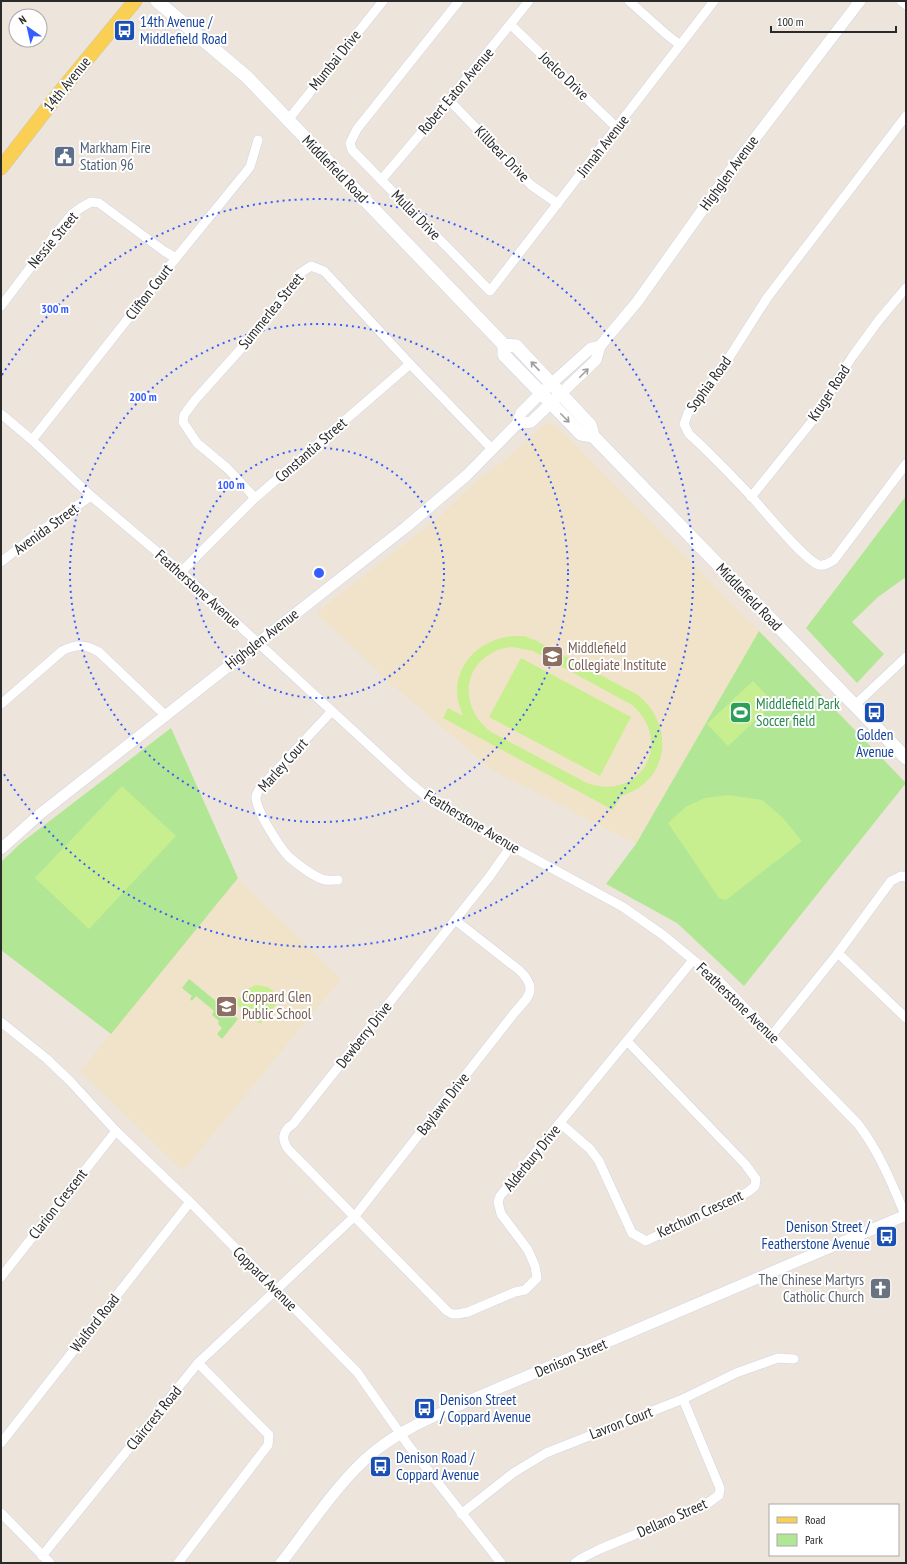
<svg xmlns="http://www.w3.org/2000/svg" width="907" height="1564" font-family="'PT Sans Narrow',sans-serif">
<rect width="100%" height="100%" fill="#ede5db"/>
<g fill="#f0e3c9">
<polygon points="546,423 557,426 759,631 636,844 492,770 390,683 316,613 438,518 476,481 504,461"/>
<polygon points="238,878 341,979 183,1171 80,1071"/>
</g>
<g fill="#b1e794">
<polygon points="906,496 906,577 878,597 852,622 884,654 857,683 806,628"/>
<polygon points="759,631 906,783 744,986 677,923 606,884 636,844"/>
<polygon points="171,728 238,878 111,1034 1,950 1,862 21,843"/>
<polygon points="189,979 238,1019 222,1039 217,1034 222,1028 218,1024 219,1021 212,1015 214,1011 196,996 192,1001 190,999 192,996 182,988"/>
</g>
<g fill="#c8ef8f" fill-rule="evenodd">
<path d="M511,636H524L535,640L638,695C676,726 669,782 621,796L613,810L443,718L448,708L463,716C460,708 457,700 457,692C457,660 482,640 511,636ZM512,647L533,651L632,705C675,743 640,802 587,783L491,732C463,711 459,671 492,653C498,649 505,648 512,647Z"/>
<polygon points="521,658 631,717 600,776 489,717"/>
<polygon points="753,681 774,703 728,746 707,724"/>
<polygon points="122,786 176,836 89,929 35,878"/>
<polygon points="729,795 762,800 782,817 802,841 726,900 719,898 668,823 687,806 705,798"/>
<path d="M256,985L268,987L281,998L260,1024L236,1004C240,993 246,989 256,985Z"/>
</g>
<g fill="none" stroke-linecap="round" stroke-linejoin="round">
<defs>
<g id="minor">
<polyline points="459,1 357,129 350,143 352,150 490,291 714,1"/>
<polyline points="629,1 666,34 680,45"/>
<polyline points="901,1 906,5"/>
<polyline points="511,25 617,128"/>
<polyline points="449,100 531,185 558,204"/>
<path d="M906,116L767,298L725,364L688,413L684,424L689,434C710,453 730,474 750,495C763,509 804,560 819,565C825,566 829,563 834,560L906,464"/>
<polyline points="288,120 383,1"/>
<polyline points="382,179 449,100 529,1"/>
<polyline points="1,306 58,231 72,214 82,207 91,202 99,203 164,251 176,258"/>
<path d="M1,414L32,440L91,496L181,572L409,782L433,802L511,846L623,907L663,935L721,983L858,1124C880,1153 892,1184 906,1217"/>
<polyline points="32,440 176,258 250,167 258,140"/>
<polyline points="751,497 813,420 852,357 879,320 906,288"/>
<polyline points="255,498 227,468 197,443 183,422 184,415 195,400 247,342 285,294 295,285 299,274 311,266 324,271 410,364 492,449"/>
<polyline points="1,562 39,532 91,496"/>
<polyline points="181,572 255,498 410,364"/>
<path d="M1,704L62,651C76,644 85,644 99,652L165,715"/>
<polyline points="854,706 906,657"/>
<path d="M331,712L261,787C258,791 256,794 256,798C257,812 280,848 289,857C297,864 313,876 322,879C327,881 333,880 338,880"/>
<path d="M511,846L490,876L293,1124C282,1131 281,1140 289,1150L447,1311L452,1314H458L468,1312L515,1292L525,1290L537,1278L535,1266L528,1250L501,1214L498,1202L500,1196L693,960"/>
<polyline points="838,953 906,1018"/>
<polyline points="1,1022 47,1059 70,1081 116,1131 190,1202 357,1372 409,1446 501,1563"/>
<polyline points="772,1035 838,953 891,881 901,876 906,877"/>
<polyline points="560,1123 590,1149 599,1161 632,1233 646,1241 748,1192 755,1186 756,1179 745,1164 627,1041"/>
<polyline points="1,1277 116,1131"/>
<polyline points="1,1443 190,1202"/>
<polyline points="1,1513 50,1563"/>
<polyline points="461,1514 513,1473 546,1453 683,1399 736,1373 778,1358 794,1359"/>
<path d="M42,1556L198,1363L355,1216L515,1012C530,996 538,988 519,970L455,920"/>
<polyline points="178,1563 268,1445 269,1435 198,1363"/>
<polyline points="575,1563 582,1558 600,1549 704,1506 719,1495 720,1488 712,1469 683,1399"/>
</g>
<g id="tertiary">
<polyline points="517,424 531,422 596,360 600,346 637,302 733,167 860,1"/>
<polyline points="1,849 40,814 406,527 467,475 517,424 521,413 541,393 591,348 600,346"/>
<path d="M281,1563C309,1527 340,1479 375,1451C402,1429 435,1416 466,1402L906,1215"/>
</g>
<g id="secondary">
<polyline points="157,1 247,77 504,345 516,346 590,425 593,436 906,758"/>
<polyline points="504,345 504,355 581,434 593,436"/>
</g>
<polyline id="primary" points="1,168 60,92 135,1"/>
</defs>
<use href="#minor" stroke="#d0d4e4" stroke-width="10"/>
<use href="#tertiary" stroke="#d0d4e4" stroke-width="12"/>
<use href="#secondary" stroke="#d0d4e4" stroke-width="14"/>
<use href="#primary" stroke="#c8c8c8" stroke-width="15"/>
<use href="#minor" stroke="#fff" stroke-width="9"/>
<use href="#tertiary" stroke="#fff" stroke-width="11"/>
<use href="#secondary" stroke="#fff" stroke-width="13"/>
<use href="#primary" stroke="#f9d054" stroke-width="14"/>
</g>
<defs><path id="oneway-shaft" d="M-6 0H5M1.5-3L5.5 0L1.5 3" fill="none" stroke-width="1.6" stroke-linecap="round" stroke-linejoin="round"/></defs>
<g stroke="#9f9f9f">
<use href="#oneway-shaft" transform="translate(535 366) rotate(-133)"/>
<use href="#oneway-shaft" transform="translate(584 373) rotate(-45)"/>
<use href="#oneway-shaft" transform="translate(565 418) rotate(45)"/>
</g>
<g fill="none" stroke="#365eff" stroke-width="2" stroke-dasharray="2 4">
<circle cx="319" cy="573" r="125"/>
<circle cx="319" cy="573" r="249"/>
<path d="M2 375A374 374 0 1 1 2 771"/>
</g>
<defs>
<symbol id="bus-square" viewBox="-11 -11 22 22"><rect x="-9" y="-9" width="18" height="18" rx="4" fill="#1a4fb4" stroke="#fff"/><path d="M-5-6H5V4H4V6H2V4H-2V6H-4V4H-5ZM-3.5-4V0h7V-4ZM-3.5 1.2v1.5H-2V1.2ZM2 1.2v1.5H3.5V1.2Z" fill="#fff"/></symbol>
<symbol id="civic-square" viewBox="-11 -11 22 22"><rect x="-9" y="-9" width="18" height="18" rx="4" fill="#5c6f8a" stroke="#fff"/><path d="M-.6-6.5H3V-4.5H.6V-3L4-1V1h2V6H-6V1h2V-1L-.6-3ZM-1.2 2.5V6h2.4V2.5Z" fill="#fff"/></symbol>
<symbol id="school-square" viewBox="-11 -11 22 22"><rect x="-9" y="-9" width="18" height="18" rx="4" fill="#8d6e63" stroke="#fff"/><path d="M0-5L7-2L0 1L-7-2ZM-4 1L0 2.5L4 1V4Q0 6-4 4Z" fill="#fff"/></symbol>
<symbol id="stadium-square" viewBox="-11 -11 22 22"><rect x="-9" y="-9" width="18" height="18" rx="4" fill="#2e9e5b" stroke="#fff"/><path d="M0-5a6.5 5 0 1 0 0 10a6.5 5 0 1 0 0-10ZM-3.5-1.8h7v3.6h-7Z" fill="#fff"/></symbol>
<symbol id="church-square" viewBox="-11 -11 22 22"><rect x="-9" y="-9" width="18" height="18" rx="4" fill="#6b7280" stroke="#fff"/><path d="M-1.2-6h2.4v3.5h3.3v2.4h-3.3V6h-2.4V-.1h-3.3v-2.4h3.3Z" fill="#fff"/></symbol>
</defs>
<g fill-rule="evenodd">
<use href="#bus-square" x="112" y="18" width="25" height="25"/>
<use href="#civic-square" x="52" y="144" width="25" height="25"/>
<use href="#school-square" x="540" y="644" width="25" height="25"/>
<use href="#bus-square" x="862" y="700" width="25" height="25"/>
<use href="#stadium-square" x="728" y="700" width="25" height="25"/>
<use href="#school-square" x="214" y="994" width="25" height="25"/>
<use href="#bus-square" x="874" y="1224" width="25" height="25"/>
<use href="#church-square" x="868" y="1276" width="25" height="25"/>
<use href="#bus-square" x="412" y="1396" width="25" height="25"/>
<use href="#bus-square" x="368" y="1454" width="25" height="25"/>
</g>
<g text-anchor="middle" stroke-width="4" stroke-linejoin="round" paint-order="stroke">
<g font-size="15" fill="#164399" stroke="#fff" text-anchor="start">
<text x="140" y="27">14th Avenue /<tspan x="140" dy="17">Middlefield Road</tspan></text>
<text x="875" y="740" text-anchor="middle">Golden<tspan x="875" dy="17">Avenue</tspan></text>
<text x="870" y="1232" text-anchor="end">Denison Street /<tspan x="870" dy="17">Featherstone Avenue</tspan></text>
<text x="440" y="1405">Denison Street<tspan x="440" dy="17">/ Coppard Avenue</tspan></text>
<text x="396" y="1463">Denison Road /<tspan x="396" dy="17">Coppard Avenue</tspan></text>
</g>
<g font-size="15" fill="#2a2a2a" stroke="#fff">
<text transform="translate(335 60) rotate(-51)" y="5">Mumbai Drive</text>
<text transform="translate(564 76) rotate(44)" y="5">Joelco Drive</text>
<text transform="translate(67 84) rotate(-51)" y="5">14th Avenue</text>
<text transform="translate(456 91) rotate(-50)" y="5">Robert Eaton Avenue</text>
<text transform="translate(603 146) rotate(-52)" y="5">Jinnah Avenue</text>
<text transform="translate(502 154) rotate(46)" y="5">Killbear Drive</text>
<text transform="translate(335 169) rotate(46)" y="5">Middlefield Road</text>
<text transform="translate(729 173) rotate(-54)" y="5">Highglen Avenue</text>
<text transform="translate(416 215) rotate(46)" y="5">Mullai Drive</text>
<text transform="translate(53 240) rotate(-50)" y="5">Nessie Street</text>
<text transform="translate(149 292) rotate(-52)" y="5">Clifton Court</text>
<text transform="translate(271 311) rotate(-51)" y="5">Summerlea Street</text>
<text transform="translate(709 384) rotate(-54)" y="5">Sophia Road</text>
<text transform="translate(829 393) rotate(-57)" y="5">Kruger Road</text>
<text transform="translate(311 450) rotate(-41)" y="5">Constantia Street</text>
<text transform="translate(46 529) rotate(-36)" y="5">Avenida Street</text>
<text transform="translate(198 589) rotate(42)" y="5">Featherstone Avenue</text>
<text transform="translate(749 597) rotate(46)" y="5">Middlefield Road</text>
<text transform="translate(262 639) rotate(-38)" y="5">Highglen Avenue</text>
<text transform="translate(283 765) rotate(-48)" y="5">Marley Court</text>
<text transform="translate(472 822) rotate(31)" y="5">Featherstone Avenue</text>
<text transform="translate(738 1003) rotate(44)" y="5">Featherstone Avenue</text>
<text transform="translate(364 1035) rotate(-52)" y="5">Dewberry Drive</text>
<text transform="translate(443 1104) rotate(-52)" y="5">Baylawn Drive</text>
<text transform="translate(532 1158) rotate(-51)" y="5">Alderbury Drive</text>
<text transform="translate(58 1204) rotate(-52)" y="5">Clarion Crescent</text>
<text transform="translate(700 1214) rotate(-25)" y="5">Ketchum Crescent</text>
<text transform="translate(265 1279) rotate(45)" y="5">Coppard Avenue</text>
<text transform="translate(95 1323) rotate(-52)" y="5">Walford Road</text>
<text transform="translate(571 1358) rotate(-23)" y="5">Denison Street</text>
<text transform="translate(154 1418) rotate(-51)" y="5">Claircrest Road</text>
<text transform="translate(621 1423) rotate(-21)" y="5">Lavron Court</text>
<text transform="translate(672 1518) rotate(-24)" y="5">Dellano Street</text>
</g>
<g font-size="15" fill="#4e5e75" stroke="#fff" text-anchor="start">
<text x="80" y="153">Markham Fire<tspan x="80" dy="17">Station 96</tspan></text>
</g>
<g font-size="15" fill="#785e54" stroke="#fff" text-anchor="start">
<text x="568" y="653">Middlefield<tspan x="568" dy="17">Collegiate Institute</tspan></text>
<text x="242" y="1002">Coppard Glen<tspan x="242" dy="17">Public School</tspan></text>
</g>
<g font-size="15" fill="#27864d" stroke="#fff" text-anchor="start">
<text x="756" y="709">Middlefield Park<tspan x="756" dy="17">Soccer field</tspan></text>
</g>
<g font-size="15" fill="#5b616d" stroke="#fff" text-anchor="end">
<text x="864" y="1285">The Chinese Martyrs<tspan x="864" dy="17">Catholic Church</tspan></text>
</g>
</g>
<circle cx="319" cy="573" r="6" fill="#365eff" stroke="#fff" stroke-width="2"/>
<g font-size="12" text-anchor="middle" font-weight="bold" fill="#365eff" stroke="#fff" stroke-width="4" stroke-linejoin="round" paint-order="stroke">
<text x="55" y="313">300 m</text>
<text x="143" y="401">200 m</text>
<text x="231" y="489">100 m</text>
</g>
<rect width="907" height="1564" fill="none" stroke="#2a2a2a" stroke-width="4"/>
<rect x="769" y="1504" width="130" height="52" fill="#ffffff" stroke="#aaaaaa"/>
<rect x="777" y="1517" width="20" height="6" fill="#f9d054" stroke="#aaaaaa"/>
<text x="805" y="1524" font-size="12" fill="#2a2a2a">Road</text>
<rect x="777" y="1534" width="20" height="12" fill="#b1e794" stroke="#aaaaaa"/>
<text x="805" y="1544" font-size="12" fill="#2a2a2a">Park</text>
<g transform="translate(28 28) rotate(326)"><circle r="19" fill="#ffffff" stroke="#aaaaaa"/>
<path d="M0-3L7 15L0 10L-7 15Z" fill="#365eff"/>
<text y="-6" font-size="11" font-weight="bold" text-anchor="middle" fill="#2a2a2a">N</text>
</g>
<path d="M771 26v6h125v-6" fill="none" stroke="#2a2a2a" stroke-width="2"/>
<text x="777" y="26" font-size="12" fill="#2a2a2a" stroke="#ffffff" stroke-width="3" paint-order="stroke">100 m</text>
</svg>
